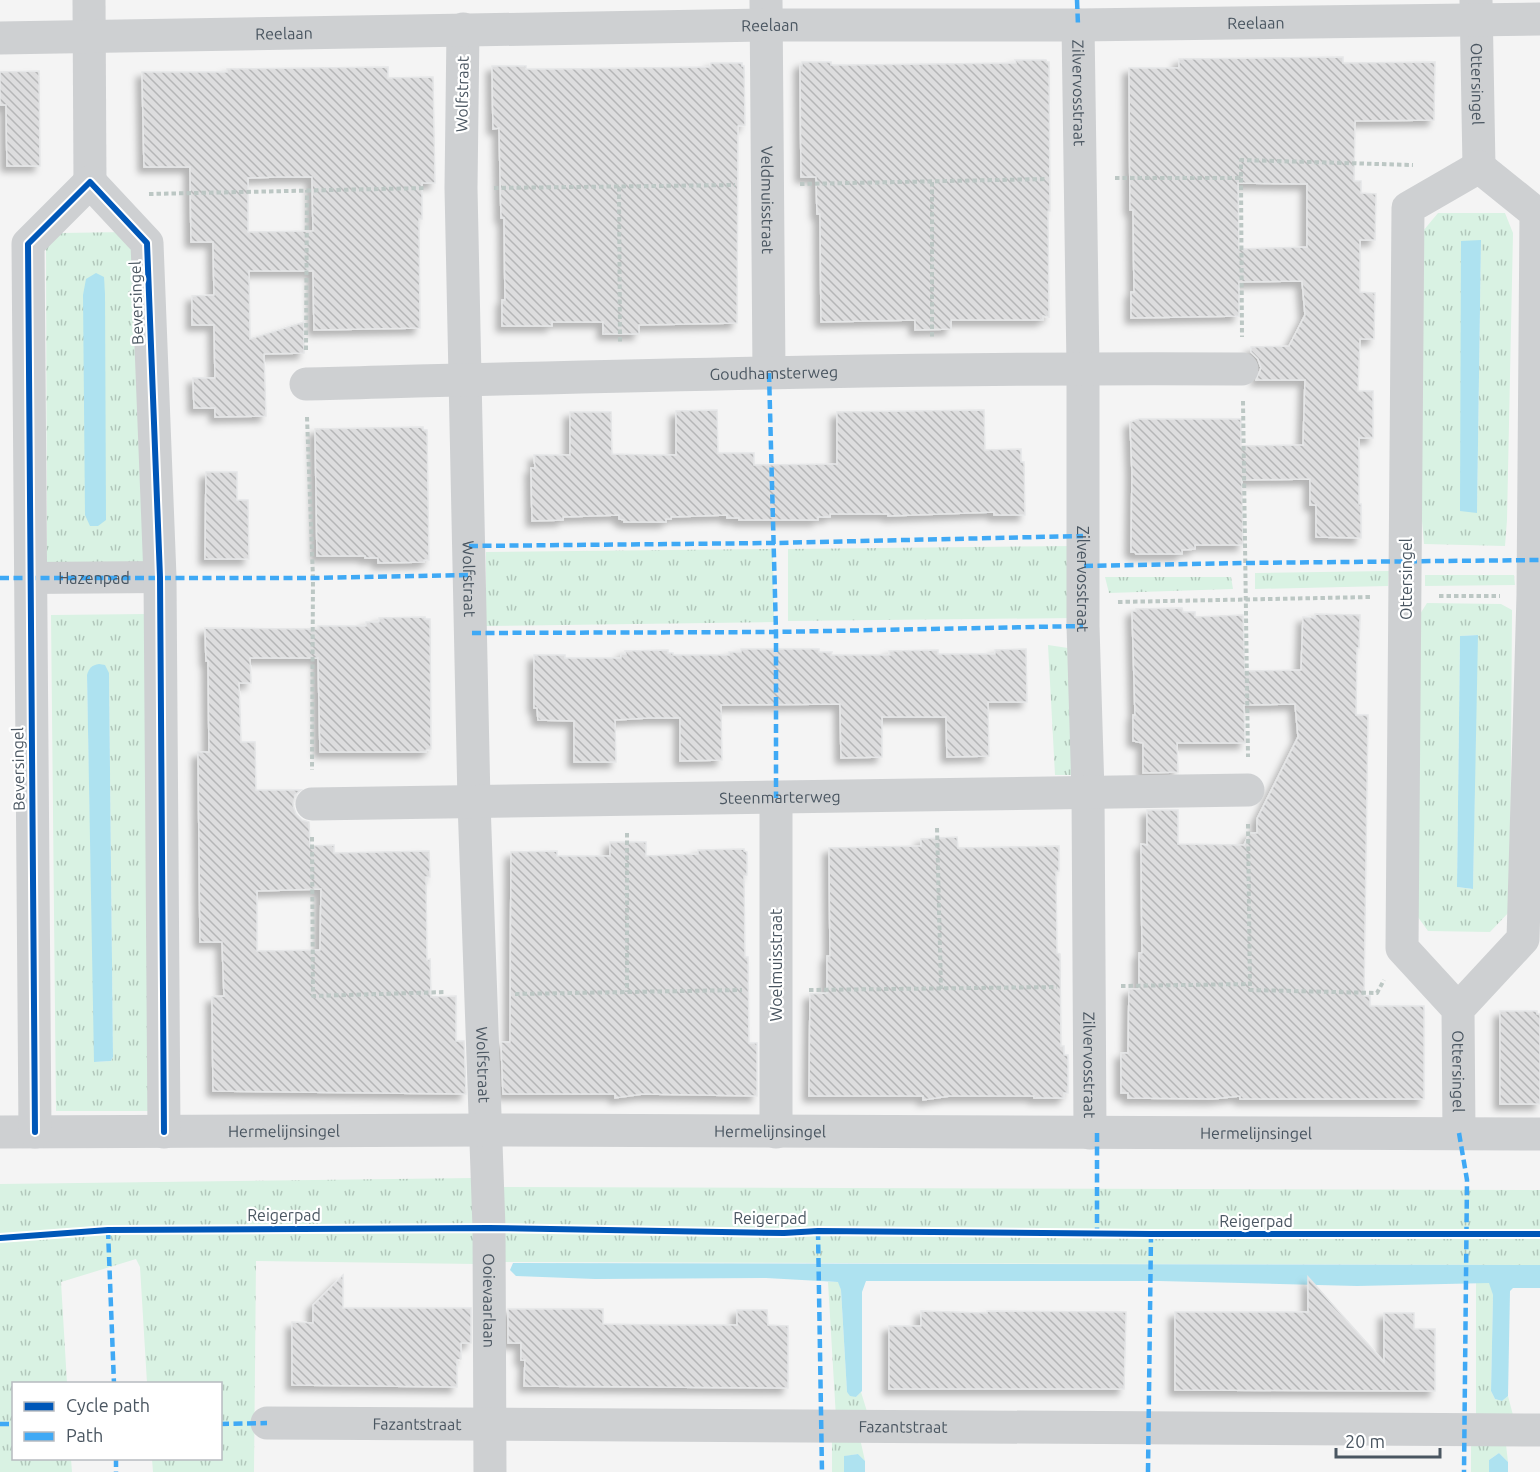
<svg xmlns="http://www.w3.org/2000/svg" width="1540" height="1472" font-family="Ubuntu,sans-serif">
<defs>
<pattern id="grass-tufts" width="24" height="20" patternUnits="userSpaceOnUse" patternTransform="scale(1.5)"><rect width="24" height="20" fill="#d9f2e3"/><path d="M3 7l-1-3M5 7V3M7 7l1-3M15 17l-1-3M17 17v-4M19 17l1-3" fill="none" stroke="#b2c7bb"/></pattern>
<pattern id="building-back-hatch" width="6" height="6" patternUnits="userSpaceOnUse" patternTransform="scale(1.5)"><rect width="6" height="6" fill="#ddddde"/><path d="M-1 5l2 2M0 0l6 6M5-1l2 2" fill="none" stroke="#b5b6b7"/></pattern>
<filter id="shadow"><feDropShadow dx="-5.5" dy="5.5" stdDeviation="3" flood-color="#0004"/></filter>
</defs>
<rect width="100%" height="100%" fill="#f4f4f4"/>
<g fill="url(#grass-tufts)" fill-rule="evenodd">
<path d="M1438,213H1505L1513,233L1507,520L1505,546L1424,544L1421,510L1423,231ZM1462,241H1481L1477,513Z"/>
<polygon points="126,232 142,247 145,563 47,565 46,248 61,233"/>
<polygon points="1075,546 1076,618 788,621 788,549"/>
<polygon points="773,549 774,622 486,626 486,552"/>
<polygon points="1389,571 1388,586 1255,589 1255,573"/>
<polygon points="1425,575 1514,575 1515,585 1425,586"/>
<polygon points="1105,577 1231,577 1233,589 1109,593"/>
<path d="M1427,603L1501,604L1512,610L1510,911L1490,932L1428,931L1415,913L1420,614ZM1477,635L1473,889H1472L1457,887L1460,636Z"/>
<path d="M147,614L153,1111H56L51,615ZM109,673L113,1057L111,1061L95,1062L87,675Z"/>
<polygon points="1048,645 1068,648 1074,775 1055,775"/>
<polygon points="474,1178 476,1264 256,1261 254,1472 153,1472 152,1459 220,1458 220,1384 147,1383 140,1267 136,1259 61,1282 67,1383 14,1384 14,1458 71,1459 72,1472 0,1472 0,1184"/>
<polygon points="504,1187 1540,1190 1540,1265 504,1262"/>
<polygon points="828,1282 839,1282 841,1290 847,1392 856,1397 861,1392 869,1418 836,1418"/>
<polygon points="1476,1283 1490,1283 1493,1295 1491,1391 1495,1399 1502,1401 1508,1396 1514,1419 1476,1420"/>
<polygon points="859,1434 865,1461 858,1454 845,1456 844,1472 832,1472 832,1439"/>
<polygon points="1505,1436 1508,1462 1499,1453 1489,1460 1489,1472 1471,1472 1471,1444"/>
</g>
<g fill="#aee2f0">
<polygon points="1481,240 1477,513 1460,511 1461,241"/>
<polygon points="96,273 104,277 105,294 106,520 98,526 90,526 85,515 83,295 86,279"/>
<polygon points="1478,635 1473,889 1457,887 1460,636"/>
<path d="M99,664L105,665L109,673L113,1057L111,1061L94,1062L87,675C89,668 92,665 99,664Z"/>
<polygon points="513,1263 1540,1265 1540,1288 1513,1288 1510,1291 1508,1396 1502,1401 1495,1399 1491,1391 1493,1295 1489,1283 1357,1286 1159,1281 866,1281 862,1292 862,1391 856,1397 850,1396 847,1392 841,1290 838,1282 766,1278 595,1279 516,1276 510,1270"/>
<polygon points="1499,1453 1508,1462 1508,1472 1489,1472 1489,1460"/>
<polygon points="858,1454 865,1461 865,1472 844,1472 844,1456"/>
</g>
<g fill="url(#building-back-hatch)" stroke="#e5e6e7" stroke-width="1.5" fill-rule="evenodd" filter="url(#shadow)">
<path d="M1343,57V63L1435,62L1434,120L1355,121L1354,181H1361V193L1376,194L1375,240H1360V292L1375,293L1374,339H1360L1358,391H1373V438H1359V504H1361V538L1316,537V505H1310V479L1242,480L1243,545H1195V549L1182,550V554H1136L1135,552H1131L1132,473L1130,422L1139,419H1241V446L1303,445L1305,380H1256L1261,368L1258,359L1251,352V347L1289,346L1305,315L1302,281L1239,282V316L1131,318V292H1134L1133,210H1130L1129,68H1179V59ZM1238,183L1307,184V247L1239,249Z"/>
<polygon points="1015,60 1046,60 1047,62 1049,62 1050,211 1048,211 1049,317 1043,316 1043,320 951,320 951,329 915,330 915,320 821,322 820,214 817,214 816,177 801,177 800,65 802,65 802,62 831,62 831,65 850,65 1016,63"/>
<polygon points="711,63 742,63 742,66 744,66 745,125 738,126 737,323 639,325 639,334 603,334 603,322 552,322 552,326 502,326 502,300 505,300 504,218 501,218 499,128 493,129 492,66 526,66 526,69 556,69 710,67"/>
<path d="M388,67V78L433,77L435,183H422V219H419L420,328L314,330L313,271H249L250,339L304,322V353L264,354L266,416L215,417V408H194L193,378H215L214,325H192V296L214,295L213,242H191L190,167H144L142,72H227V69ZM277,177H312L313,231L248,232V178Z"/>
<polygon points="39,71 40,166 7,166 6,105 0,105 0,72"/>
<polygon points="717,410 718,453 754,453 754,465 837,464 837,412 984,410 985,450 1021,449 1021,462 1024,462 1025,515 994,515 994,512 888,516 888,514 830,514 830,517 818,517 818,520 739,520 739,518 727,518 727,515 671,517 671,519 666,519 666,522 624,522 624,520 619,519 619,515 563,517 563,520 532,521 531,468 535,468 534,455 570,455 570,412 611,412 612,454 650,455 676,455 676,411"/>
<polygon points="423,427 423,430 427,430 429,560 424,560 424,562 378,563 378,558 365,558 365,556 317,556 315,429"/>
<polygon points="206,472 237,472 237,500 248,500 249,559 205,559"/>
<polygon points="1182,608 1183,612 1195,612 1195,617 1243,615 1245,671 1301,670 1303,617 1315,618 1315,614 1360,615 1359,648 1357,648 1356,715 1368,715 1364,996 1370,996 1370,1006 1424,1006 1424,1099 1240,1099 1240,1096 1213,1099 1128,1098 1128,1093 1121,1093 1121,1053 1128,1053 1129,989 1139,989 1139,953 1142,953 1141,844 1147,845 1147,810 1178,810 1178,844 1244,845 1250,833 1257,833 1257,819 1298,737 1295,704 1244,705 1245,743 1177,743 1178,772 1143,773 1143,743 1133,741 1133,715 1135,715 1132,611 1136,611 1136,609"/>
<path d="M425,617V619H430L431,749L426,750V752H320L318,658H250L251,683H239L241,742H255L256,790H301L295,795L293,805L296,814L302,820L309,822L310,846L334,845V853L429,851L430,877H426L427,960L430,959L431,997L456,996V1041H464L466,1094L213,1091L212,997L224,996L222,942H200L198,752H209L208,661H206L205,628L318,629V626H366V622H379V618ZM321,889L320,950L257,951V891Z"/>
<polygon points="741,649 819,649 819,652 832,652 831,655 890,655 889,651 938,650 938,654 995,654 995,650 1026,649 1027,702 988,702 989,756 947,757 946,717 882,717 882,757 841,758 840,704 721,705 722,760 680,761 680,718 648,718 615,720 616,762 574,762 574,721 538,720 537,708 534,708 534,655 565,655 565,658 621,658 621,654 626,654 625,651 668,650 668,653 673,653 673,655 729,655 729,652 741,652"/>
<polygon points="957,837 958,848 1059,846 1059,871 1056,872 1057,953 1060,954 1061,1046 1064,1046 1064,1055 1068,1055 1068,1093 1064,1093 1064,1098 1034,1098 1034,1096 950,1096 923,1100 923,1096 809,1096 810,994 827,993 827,956 830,956 829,848 921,846 921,839"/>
<polygon points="610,842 646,842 646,856 698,854 698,850 744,849 744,851 747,852 747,875 744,876 745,957 748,957 749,1043 757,1043 757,1096 643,1094 615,1098 615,1094 503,1094 501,1042 510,1042 511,852 557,851 557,856 610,856"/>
<polygon points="1500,1011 1537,1011 1537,1014 1540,1014 1540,1104 1500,1104"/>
<polygon points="343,1275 343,1308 471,1308 471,1343 461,1343 461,1359 457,1360 457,1387 292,1385 292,1322 313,1323 313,1305"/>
<polygon points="1308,1277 1384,1362 1384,1313 1414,1313 1414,1329 1435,1329 1435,1391 1175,1390 1175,1312 1308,1312"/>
<polygon points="508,1309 603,1309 603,1324 660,1325 737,1325 737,1310 767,1310 768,1325 788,1326 788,1388 524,1386 525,1360 521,1360 521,1343 508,1343"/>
<polygon points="921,1311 987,1313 987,1311 1126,1312 1124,1389 889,1389 889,1326 921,1326"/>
</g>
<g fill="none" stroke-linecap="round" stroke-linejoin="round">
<g stroke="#bcc7c4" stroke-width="4" stroke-dasharray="4.5 3" stroke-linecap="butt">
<polyline points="1115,178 1241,178 1241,160 1413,165"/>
<polyline points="1241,178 1242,337"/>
<polyline points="932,182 932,337"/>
<polyline points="800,184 1047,179"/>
<polyline points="619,187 620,342"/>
<polyline points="494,188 735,185"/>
<polyline points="149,194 426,188"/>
<polyline points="306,350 307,190"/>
<polyline points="1243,401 1248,757"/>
<polyline points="307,417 313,578 312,770"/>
<polyline points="1439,596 1500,596"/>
<polyline points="1118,602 1371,597"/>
<polyline points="1248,824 1250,990 1377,993 1384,980"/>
<polyline points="937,828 941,989"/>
<polyline points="627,833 627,992"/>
<polyline points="312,837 313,996 446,992"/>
<polyline points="1121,986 1250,984"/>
<polyline points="809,990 1057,987"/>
<polyline points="515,994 742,990"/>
</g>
<polyline stroke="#ced0d2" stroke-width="32" points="30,578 160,577"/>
<g stroke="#ced0d2" stroke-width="33">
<polyline points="89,0 90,182"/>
<path id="s1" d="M766,0L769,373"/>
<path id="s2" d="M1476,0L1479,167"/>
<path id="s3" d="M1078,25L1083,368V626L1088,792L1090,1133"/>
<path id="s4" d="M463,29L461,188L474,802L489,1228L490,1472"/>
<path id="s5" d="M0,38L767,25H1078L1540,19"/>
<path id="s6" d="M306,384C618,376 930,367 1242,369"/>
<path id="s7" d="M312,804L1248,790"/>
<path id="s8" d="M1458,1009L1523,939L1533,595L1536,213L1479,167L1408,208L1402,948L1458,1009L1459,1133"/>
<path id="s9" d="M0,1132L486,1130L1540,1134"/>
<polyline points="35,1132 28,244 90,182 147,243 160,577 164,1132"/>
<polyline points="776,1132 776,798"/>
<path id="s10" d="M267,1423L1540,1430"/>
</g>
<g stroke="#3fa9f5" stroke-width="4.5" stroke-dasharray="9 4.5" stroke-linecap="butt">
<polyline points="1077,0 1078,25"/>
<polyline points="769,373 776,632 776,798"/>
<polyline points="469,546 774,543 1083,536"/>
<polyline points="1084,566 1245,563 1540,560"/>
<path id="s11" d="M0,578H313L470,575"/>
<polyline points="472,633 776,632 1083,626"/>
<polyline points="1097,1133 1097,1232"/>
<polyline points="1459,1133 1467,1180 1464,1472"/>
<polyline points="108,1230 114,1384"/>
<polyline points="818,1231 822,1472"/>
<polyline points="0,1424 14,1424"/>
<polyline points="220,1424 267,1423"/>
<polyline points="116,1458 116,1472"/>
<polyline points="1148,1472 1151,1234"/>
</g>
<defs>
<g id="cycleway">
<polyline points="35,1132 28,244 90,182 147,243 160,577 164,1132"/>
<polyline points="0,1238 108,1230 489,1228 784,1233 818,1231 1151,1234 1540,1234"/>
</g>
</defs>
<use href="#cycleway" stroke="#fff" stroke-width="10"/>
<use href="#cycleway" stroke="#0057b8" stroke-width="6"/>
</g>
<g text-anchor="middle" stroke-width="4.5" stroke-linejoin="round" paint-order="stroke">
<g font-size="16" fill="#4a5661" stroke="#fff">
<text dy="6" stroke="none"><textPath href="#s5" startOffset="1256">Reelaan</textPath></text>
<text dy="6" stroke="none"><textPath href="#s5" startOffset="770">Reelaan</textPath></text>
<text dy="6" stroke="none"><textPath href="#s5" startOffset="284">Reelaan</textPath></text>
<text dy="6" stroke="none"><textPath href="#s2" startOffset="84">Ottersingel</textPath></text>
<text dy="6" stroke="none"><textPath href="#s3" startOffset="68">Zilvervosstraat</textPath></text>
<text transform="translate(462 94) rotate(-89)" y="6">Wolfstraat</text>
<text dy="6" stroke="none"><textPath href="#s1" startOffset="200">Veldmuisstraat</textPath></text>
<text transform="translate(136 303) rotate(-92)" y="6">Beversingel</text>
<text dy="6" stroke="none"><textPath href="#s6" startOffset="468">Goudhamsterweg</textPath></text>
<text dy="6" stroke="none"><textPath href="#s11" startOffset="94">Hazenpad</textPath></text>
<text dy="6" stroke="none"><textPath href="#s3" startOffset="554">Zilvervosstraat</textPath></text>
<text transform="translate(1406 579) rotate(-90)" y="6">Ottersingel</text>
<text dy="6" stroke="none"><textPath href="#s4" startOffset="550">Wolfstraat</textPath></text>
<text transform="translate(18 769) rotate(-91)" y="6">Beversingel</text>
<text dy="6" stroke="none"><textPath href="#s7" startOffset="468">Steenmarterweg</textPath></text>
<text transform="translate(776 965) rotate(-90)" y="6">Woelmuisstraat</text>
<text dy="6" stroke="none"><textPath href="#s4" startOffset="1036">Wolfstraat</textPath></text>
<text dy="6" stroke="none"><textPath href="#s3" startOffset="1040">Zilvervosstraat</textPath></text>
<text dy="6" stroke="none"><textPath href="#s8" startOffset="1862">Ottersingel</textPath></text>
<text dy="6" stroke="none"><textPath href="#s9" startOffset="284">Hermelijnsingel</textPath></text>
<text dy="6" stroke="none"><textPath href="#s9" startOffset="770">Hermelijnsingel</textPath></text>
<text dy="6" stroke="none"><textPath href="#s9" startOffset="1256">Hermelijnsingel</textPath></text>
<text x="284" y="1221">Reigerpad</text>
<text x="770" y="1224">Reigerpad</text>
<text x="1256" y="1227">Reigerpad</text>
<text dy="6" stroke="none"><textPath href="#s4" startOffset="1272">Ooievaarlaan</textPath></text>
<text dy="6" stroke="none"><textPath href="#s10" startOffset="150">Fazantstraat</textPath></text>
<text dy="6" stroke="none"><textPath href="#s10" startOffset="636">Fazantstraat</textPath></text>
</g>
</g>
<rect x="12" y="1382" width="210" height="78" fill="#ffffff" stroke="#b7bbc0" stroke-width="1.5"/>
<rect x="24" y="1402" width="30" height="9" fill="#0057b8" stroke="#b7bbc0" stroke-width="1.5"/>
<text x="66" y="1412" font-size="18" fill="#4a5661">Cycle path</text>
<rect x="24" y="1432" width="30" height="9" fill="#3fa9f5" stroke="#b7bbc0" stroke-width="1.5"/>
<text x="66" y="1442" font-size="18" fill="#4a5661">Path</text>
<path d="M1336 1448v9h104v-9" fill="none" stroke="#4a5661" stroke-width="3"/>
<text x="1345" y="1448" font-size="18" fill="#4a5661" stroke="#ffffff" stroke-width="4.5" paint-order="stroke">20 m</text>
</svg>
